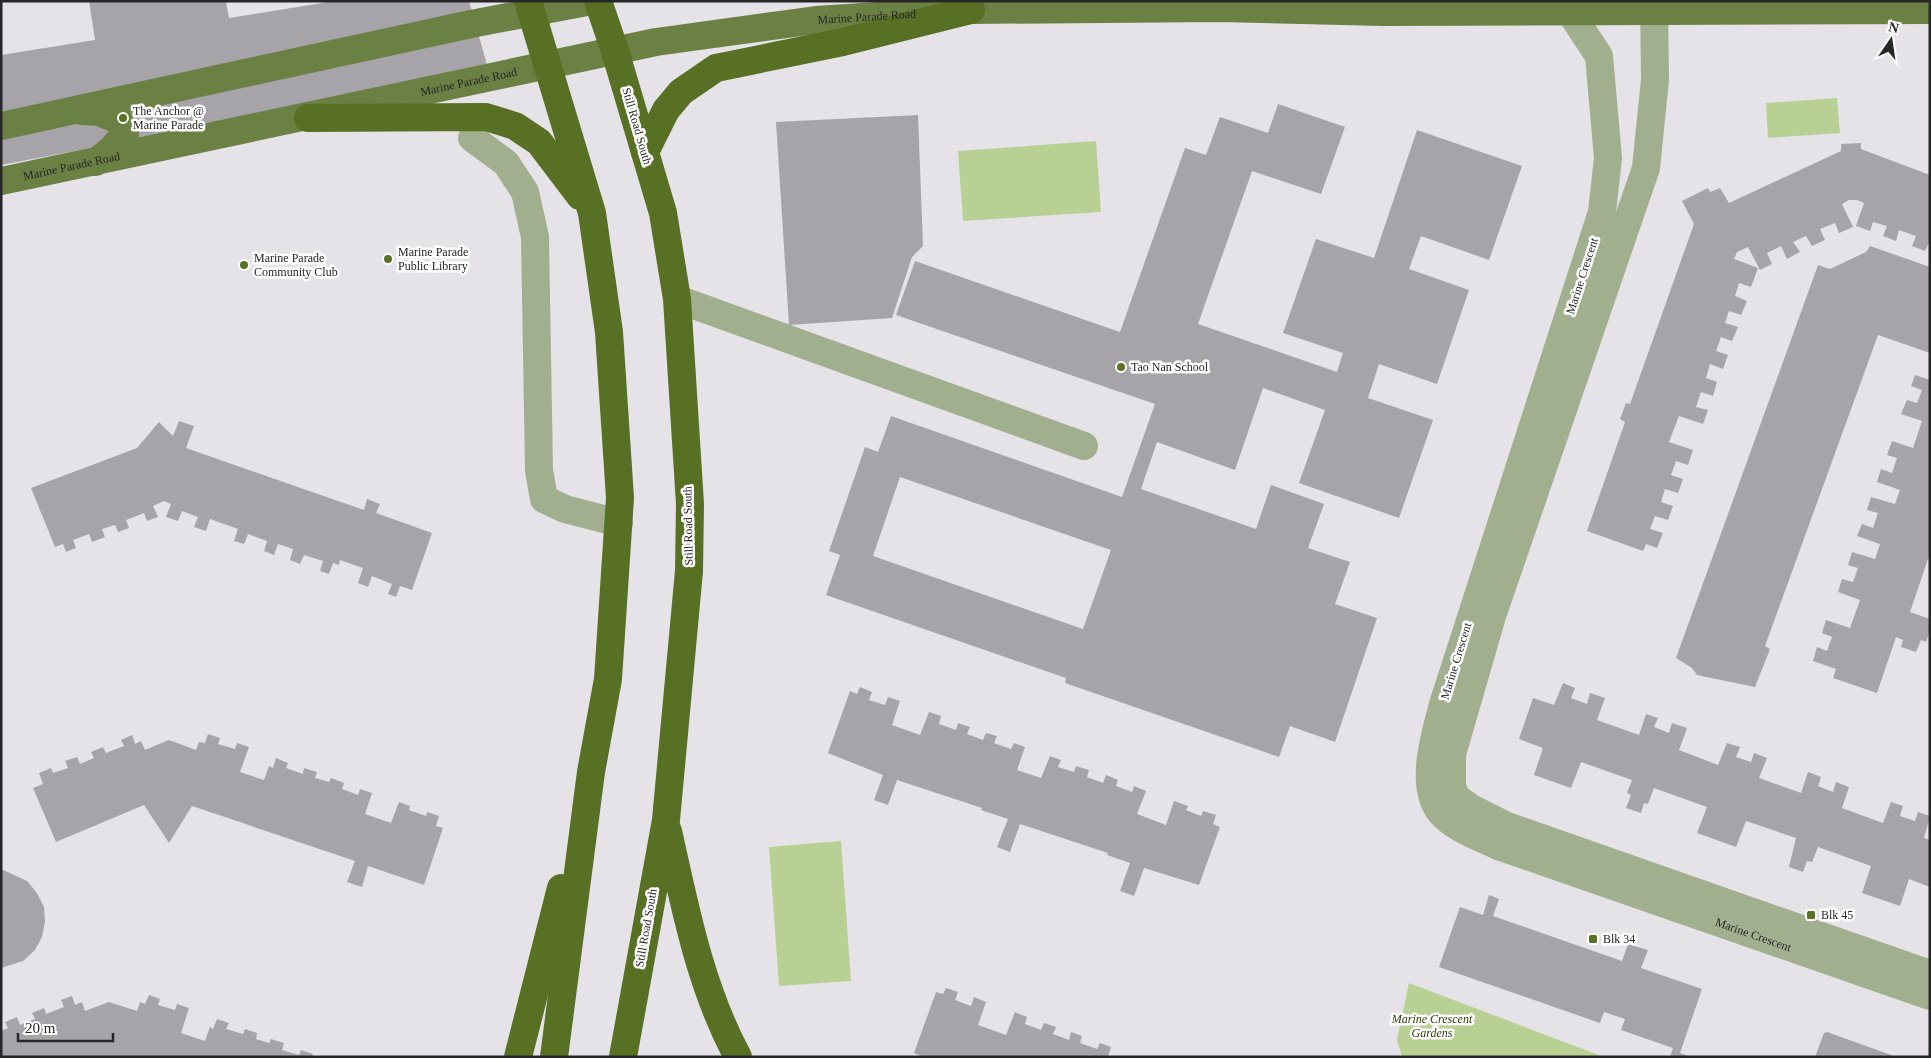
<svg xmlns="http://www.w3.org/2000/svg" width="1931" height="1058" font-family="'Times New Roman',serif">
<rect width="100%" height="100%" fill="#e5e3e8"/>
<g fill="#b9d095">
<polygon points="1837,98 1840,133 1768,138 1766,103"/>
<polygon points="1096,141 1101,212 963,221 958,151"/>
<polygon points="841,841 851,981 779,986 769,847"/>
<polygon points="1409,983 1604,1057 1402,1057 1397,1040"/>
</g>
<g fill="#a6a4a9" fill-rule="evenodd">
<polygon points="89,1 226,1 229,18 335,1 469,1 489,72 1,165 1,55 95,40"/>
<path d="M1278,104L1345,127L1321,194L1252,171L1198,324L1337,372L1343,353L1283,333L1316,239L1374,258L1417,130L1522,166L1489,260L1421,236L1409,269L1469,290L1437,384L1379,364L1368,398L1433,420L1399,518L1299,483L1325,410L1263,388L1235,470L1157,442L1141,489L1256,529L1271,485L1324,504L1308,548L1350,562L1335,604L1377,618L1335,742L1290,726L1279,757L1065,683L1066,678L826,595L840,555L829,551L865,447L878,452L891,416L1122,497L1155,404L896,315L915,261L1120,332L1185,148L1206,155L1220,117L1268,133ZM900,477L1111,550L1083,629L873,556Z"/>
<polygon points="918,115 923,246 912,257 892,318 789,325 776,122"/>
<polygon points="1861,143 1861,149 1930,175 1930,241 1925,251 1912,246 1916,236 1899,230 1896,241 1883,236 1887,226 1873,222 1870,231 1856,226 1864,203 1857,200 1849,200 1842,204 1853,227 1839,233 1835,223 1820,229 1825,240 1812,246 1806,236 1793,242 1800,252 1787,259 1781,246 1767,253 1772,264 1760,270 1748,247 1737,252 1734,259 1758,268 1751,287 1739,283 1735,296 1747,301 1741,315 1729,311 1725,323 1738,327 1732,341 1721,337 1716,351 1728,355 1723,369 1710,364 1706,378 1717,382 1713,396 1701,392 1696,407 1708,410 1703,424 1679,416 1669,442 1693,450 1688,465 1676,461 1671,475 1683,479 1678,493 1665,489 1661,502 1673,506 1668,520 1655,516 1650,529 1663,533 1657,548 1646,544 1643,551 1587,531 1625,422 1620,419 1626,403 1630,404 1694,224 1682,201 1708,188 1710,192 1720,188 1729,203 1841,151 1841,144"/>
<polygon points="1870,246 1930,267 1930,353 1878,335 1765,646 1770,649 1755,687 1697,675 1692,668 1676,658 1818,265 1830,269 1866,252"/>
<polygon points="1915,375 1930,380 1930,553 1910,612 1930,619 1930,631 1926,642 1921,640 1916,652 1901,647 1903,640 1896,637 1877,693 1833,678 1836,669 1813,661 1817,647 1827,651 1832,637 1822,633 1826,620 1850,628 1860,600 1838,592 1842,579 1853,582 1858,568 1848,565 1852,552 1875,559 1880,544 1857,536 1862,524 1873,528 1878,513 1867,510 1871,497 1895,504 1900,490 1877,482 1881,469 1892,473 1897,458 1887,455 1892,441 1913,448 1922,421 1901,414 1907,400 1917,403 1922,390 1911,386"/>
<polygon points="179,421 194,426 186,448 364,510 367,499 380,504 376,513 432,533 412,590 400,586 396,597 388,594 392,584 372,576 368,587 358,583 363,568 340,560 339,565 333,563 329,574 320,571 323,561 304,555 300,564 290,560 293,549 278,544 274,555 264,551 267,541 248,534 244,544 234,541 238,529 210,519 206,531 194,527 198,517 182,511 178,521 166,517 171,504 164,501 153,506 158,517 147,521 144,513 126,520 129,528 118,532 115,525 102,529 105,537 92,542 89,534 73,540 76,548 66,552 63,544 55,547 31,488 137,448 159,422 173,436"/>
<polygon points="1563,683 1575,688 1571,698 1587,704 1590,693 1605,698 1597,720 1639,735 1646,714 1658,718 1654,727 1669,733 1672,723 1687,728 1679,750 1718,765 1727,743 1740,747 1736,757 1751,762 1754,753 1767,758 1759,778 1801,793 1808,772 1821,777 1818,786 1833,792 1836,782 1849,787 1842,808 1883,823 1891,802 1903,806 1900,816 1915,821 1918,812 1930,816 1924,838 1930,840 1930,887 1909,879 1900,906 1862,893 1871,866 1818,847 1812,862 1807,861 1803,872 1789,867 1796,838 1746,821 1736,847 1697,833 1707,807 1654,788 1648,804 1644,803 1641,813 1626,808 1631,795 1627,793 1632,780 1581,762 1571,788 1534,775 1543,748 1519,739 1533,698 1554,705"/>
<polygon points="860,687 872,692 869,700 885,705 888,697 900,701 892,725 920,735 929,712 941,716 939,724 956,730 958,723 970,727 967,734 983,740 986,733 997,736 994,743 1011,749 1014,743 1025,747 1017,770 1041,778 1050,756 1061,760 1058,767 1074,772 1076,766 1089,770 1087,777 1103,783 1106,775 1118,780 1116,786 1132,792 1134,786 1146,791 1137,814 1166,825 1174,801 1188,806 1186,810 1201,816 1203,811 1216,815 1213,824 1220,827 1199,885 1144,868 1134,896 1120,891 1130,863 1107,855 1108,853 1020,824 1010,852 997,847 1008,819 981,810 982,808 897,780 888,805 874,800 883,775 828,753 850,691 857,694"/>
<polygon points="208,734 220,738 218,744 235,749 237,743 249,747 240,772 264,780 269,766 273,768 276,758 288,763 286,768 303,774 304,768 317,772 315,778 329,782 331,778 344,783 342,789 358,795 360,789 372,793 365,814 391,823 399,802 410,806 409,810 426,816 427,812 439,816 436,826 443,828 424,885 368,866 362,887 347,882 355,861 192,806 169,843 144,805 56,842 33,788 43,784 39,773 51,768 53,773 68,768 65,761 77,757 80,764 94,758 91,752 103,747 106,753 124,746 121,740 132,735 135,744 141,741 145,750 169,740 196,750 199,742 205,743"/>
<polygon points="1,869 27,881 37,893 44,907 45,922 42,937 35,950 23,961 1,968"/>
<polygon points="1489,895 1499,899 1493,916 1622,961 1628,944 1648,950 1641,968 1702,989 1680,1053 1691,1057 1670,1057 1673,1048 1621,1030 1625,1019 1604,1012 1600,1023 1439,967 1460,907 1483,915"/>
<polygon points="946,988 958,992 955,1000 971,1006 974,997 986,1002 978,1025 1006,1035 1015,1012 1027,1017 1025,1024 1041,1030 1044,1023 1056,1027 1053,1034 1069,1040 1071,1032 1082,1036 1080,1043 1097,1049 1100,1043 1111,1047 1108,1057 923,1057 914,1053 936,992 943,994"/>
<polygon points="149,995 160,999 158,1005 175,1010 177,1004 189,1008 181,1033 205,1041 210,1027 213,1029 217,1019 229,1023 226,1029 243,1034 245,1029 257,1033 256,1039 269,1043 271,1039 284,1043 282,1050 299,1055 301,1050 313,1054 312,1057 1,1057 1,1031 8,1028 5,1022 17,1017 20,1025 35,1019 32,1013 44,1008 46,1014 64,1007 61,1000 72,996 75,1005 82,1002 85,1011 109,1002 137,1011 140,1002 145,1004"/>
<polygon points="1827,1032 1894,1056 1894,1057 1815,1057 1824,1033"/>
</g>
<g fill="none" stroke-linecap="round" stroke-linejoin="round">
<g stroke="#a2af8e" stroke-width="28">
<polyline points="1654,1 1655,80 1646,168 1492,616 1452,754 1452,786 1456,797 1471,808 1507,826 1930,974"/>
<path id="s1" d="M1570,12L1599,56L1608,158L1602,212L1444,701C1436,731 1418,786 1441,813C1455,829 1480,837 1498,846L1930,996"/>
<polyline points="472,138 506,163 525,192 535,237 539,470 544,499 565,509 619,523"/>
<polyline points="677,299 1084,446"/>
</g>
<g stroke="#6b8143" stroke-width="28">
<polyline points="82,111 99,112 119,120 125,133 112,149 96,162"/>
<polyline points="1,126 471,24 592,1"/>
<path id="s2" d="M1,181L656,42L816,20L971,10L1220,8L1384,12L1930,10"/>
</g>
<g stroke="#577023" stroke-width="28">
<polyline points="528,1 592,213 609,332 620,498 608,679 591,772 554,1057"/>
<polyline points="598,1 615,51 663,213 677,299 690,504 689,571 666,820 623,1057"/>
<polyline points="308,118 486,117 515,126 539,142 580,196"/>
<polyline points="645,152 666,110 681,92 716,68 843,42 971,10"/>
<path d="M668,831C685,907 700,987 738,1057"/>
<polyline points="518,1057 561,888"/>
</g>
</g>
<g fill="#597224" stroke="#fff" stroke-width="2">
<circle cx="123" cy="118" r="5"/>
<circle cx="388" cy="259" r="5"/>
<circle cx="244" cy="265" r="5"/>
<circle cx="1121" cy="367" r="5"/>
<rect x="1806" y="910" width="10" height="10" rx="2.5"/>
<rect x="1588" y="934" width="10" height="10" rx="2.5"/>
</g>
<g text-anchor="middle" stroke-width="5" stroke-linejoin="round" paint-order="stroke">
<g font-size="12" fill="#272628" stroke="#fff">
<text dy="4" stroke="none"><textPath href="#s2" startOffset="882">Marine Parade Road</textPath></text>
<text dy="4" stroke="none"><textPath href="#s2" startOffset="478">Marine Parade Road</textPath></text>
<text transform="translate(637 126) rotate(74)" y="4">Still Road South</text>
<text dy="4" stroke="none"><textPath href="#s2" startOffset="72">Marine Parade Road</textPath></text>
<text transform="translate(1582 276) rotate(-72)" y="4">Marine Crescent</text>
<text transform="translate(688 526) rotate(-91)" y="4">Still Road South</text>
<text transform="translate(1456 661) rotate(-73)" y="4">Marine Crescent</text>
<text transform="translate(646 928) rotate(-80)" y="4">Still Road South</text>
<text dy="4" stroke="none"><textPath href="#s1" startOffset="1176">Marine Crescent</textPath></text>
</g>
<g font-size="12" fill="#272628" stroke="#fff" text-anchor="start">
<text x="133" y="115">The Anchor @<tspan x="133" dy="14">Marine Parade</tspan></text>
<text x="398" y="256">Marine Parade<tspan x="398" dy="14">Public Library</tspan></text>
<text x="254" y="262">Marine Parade<tspan x="254" dy="14">Community Club</tspan></text>
<text x="1131" y="371">Tao Nan School</text>
<text x="1821" y="919">Blk 45</text>
<text x="1603" y="943">Blk 34</text>
</g>
<g font-size="12" font-style="italic" fill="#2f4005" stroke="#fff">
<text x="1432" y="1023">Marine Crescent<tspan x="1432" dy="14">Gardens</tspan></text>
</g>
</g>
<rect width="1931" height="1058" fill="none" stroke="#272628" stroke-width="5"/>
<g transform="translate(1891 40) rotate(13)" stroke="#ffffff" stroke-width="4" paint-order="stroke">
<path d="M0-4L9 19L0 12L-9 19Z" fill="#272628"/>
<text y="-8" font-size="14" font-weight="bold" text-anchor="middle" fill="#272628">N</text>
</g>
<path d="M18 1033v8h95v-8" fill="none" stroke="#272628" stroke-width="2.5"/>
<text x="25" y="1033" font-size="15" fill="#272628" stroke="#ffffff" stroke-width="4" paint-order="stroke">20 m</text>
</svg>
